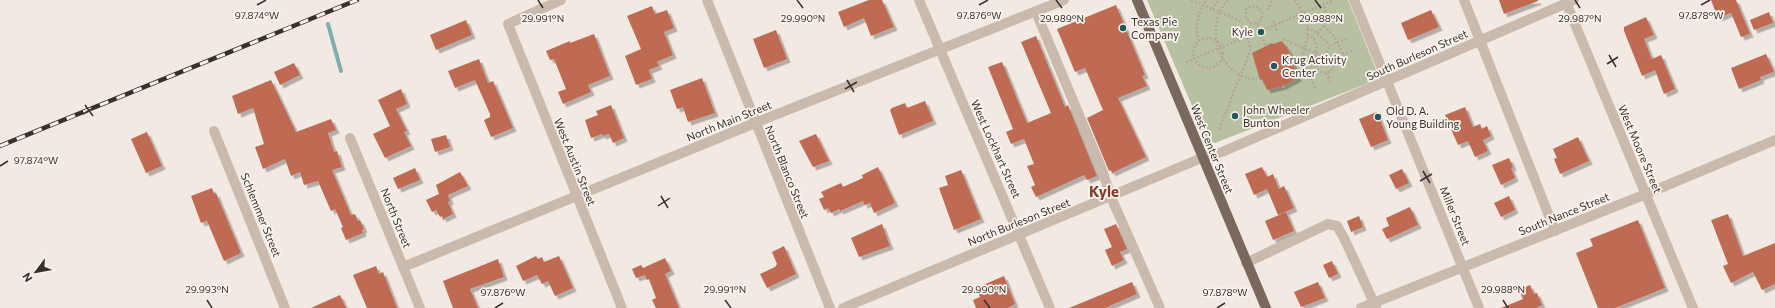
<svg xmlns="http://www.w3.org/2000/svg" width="1775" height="308" font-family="Commissioner,sans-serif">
<defs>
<filter id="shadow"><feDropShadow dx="3.5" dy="3.5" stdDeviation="0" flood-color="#0004"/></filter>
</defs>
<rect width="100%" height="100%" fill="#f2eae2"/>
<polygon fill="#b7c1a2" points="1147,0 1348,0 1377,72 1374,81 1371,82 1215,143 1209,141 1204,134"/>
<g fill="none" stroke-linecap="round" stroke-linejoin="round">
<polyline stroke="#82adae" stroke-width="4" points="328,24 341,71"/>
</g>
<g fill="#bf6a53" filter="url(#shadow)">
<polygon points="869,0 882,0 894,27 871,36 864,18 844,27 838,12"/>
<polygon points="1499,0 1538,0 1538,1 1504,14"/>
<polygon points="1711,0 1736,0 1750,34 1741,37 1731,13 1718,18"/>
<polygon points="1116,5 1145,75 1142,76 1147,86 1118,98 1146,157 1112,173 1111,170 1109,171 1087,118 1103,110 1085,68 1075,72 1057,29"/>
<polygon points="652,6 655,14 667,10 674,28 664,32 673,55 659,61 657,62 659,66 649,70 652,79 636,85 625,56 641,49 627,16"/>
<polygon points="1431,10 1439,27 1408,40 1401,23"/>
<polygon points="1769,12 1773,23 1754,30 1750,20"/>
<polygon points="1646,17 1654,35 1644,39 1652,59 1661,55 1675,89 1664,94 1655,70 1642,76 1624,31 1624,27"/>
<polygon points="466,20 472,35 436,50 430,35"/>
<polygon points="776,30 787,59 764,68 753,39"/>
<polygon points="594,34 610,76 588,85 591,92 563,104 558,92 566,89 554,59 550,60 546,51 570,41 570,43"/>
<polygon points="1036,36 1065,107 1068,105 1097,176 1087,180 1084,175 1036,197 1031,187 1035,185 1027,166 1034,164 1024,139 1011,144 1006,132 1013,129 988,67 1002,62 1027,123 1051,113 1021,42"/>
<polygon points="1282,41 1289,51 1298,78 1283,86 1267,90 1262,79 1260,80 1252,53 1272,43 1273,44"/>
<polygon points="1766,54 1774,72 1760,77 1761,80 1739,89 1731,68"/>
<polygon points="479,59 488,83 493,81 513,128 491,137 484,120 490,117 490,114 475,80 455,88 448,71"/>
<polygon points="294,63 300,75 280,85 274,72"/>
<polygon points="702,78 715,113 688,122 683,107 677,109 670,90"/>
<polygon points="271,80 296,132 331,119 336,130 328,133 334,152 337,151 342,167 332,170 351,215 355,214 358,221 360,220 364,229 362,230 363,233 346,240 341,228 343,227 335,209 331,211 318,181 304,185 300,172 291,176 285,159 263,169 255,147 264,144 253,108 238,114 232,96"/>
<polygon points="401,89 407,104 396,109 407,131 404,132 411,146 385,158 373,134 390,126 378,100"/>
<polygon points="925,101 933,121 899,135 890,110 892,108 905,103 907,108"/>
<polygon points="611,105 624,138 613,143 609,134 603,136 602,134 591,138 585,120 598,115 596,111"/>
<polygon points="1465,107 1473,127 1480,124 1482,129 1487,126 1491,136 1483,140 1488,151 1475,157 1468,141 1458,145 1445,115"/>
<polygon points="1377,112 1388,140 1371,147 1359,119"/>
<polygon points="147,132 162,166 146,173 131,139"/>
<polygon points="816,134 829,161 813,167 799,141"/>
<polygon points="446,135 450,147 435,152 431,139"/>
<polygon points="1578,137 1589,161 1560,174 1554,159 1557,158 1553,149"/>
<polygon points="1509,158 1513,167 1511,168 1515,178 1501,185 1492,165"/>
<polygon points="878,167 895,203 874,213 870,203 864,205 863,201 840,211 839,209 831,213 828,208 824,210 819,199 824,197 821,192 841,183 843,187 863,178 862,175"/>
<polygon points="1262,167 1267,177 1273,174 1279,189 1284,186 1294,208 1278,215 1267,189 1254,195 1245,174"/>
<polygon points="415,168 420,180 398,189 393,178"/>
<polygon points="1402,169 1409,183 1396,189 1389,175"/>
<polygon points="961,170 981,219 954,230 939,188 948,185 945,176"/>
<polygon points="460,172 468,186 448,195 450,201 448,202 453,214 443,219 442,216 440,217 436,210 432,212 426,200 439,194 436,185"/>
<polygon points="212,188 214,194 216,193 241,253 224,261 207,221 201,223 191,196"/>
<polygon points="1509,196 1515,210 1501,217 1494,203"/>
<polygon points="1410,207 1418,225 1387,239 1382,229 1389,226 1386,218"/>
<polygon points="1286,212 1294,231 1273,240 1265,221"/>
<polygon points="1728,214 1743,256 1775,243 1775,284 1762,290 1753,272 1731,283 1723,266 1728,264 1711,220"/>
<polygon points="1359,216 1363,227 1351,232 1347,221"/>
<polygon points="1638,220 1665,288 1615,308 1598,308 1576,253 1593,246 1590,239"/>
<polygon points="882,224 890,246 859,257 851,238"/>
<polygon points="1116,224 1127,249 1120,252 1124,260 1112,266 1105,250 1112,247 1104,229"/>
<polygon points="784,246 796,274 767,288 760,274 775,267 777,264 772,252"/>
<polygon points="536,256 538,259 542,257 544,262 559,256 573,288 555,296 548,281 542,284 537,275 523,281 516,266"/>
<polygon points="665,258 671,271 665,274 679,308 656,308 652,300 656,298 649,279 647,280 645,275 636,278 632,269 641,265 643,268"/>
<polygon points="498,259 504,277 470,289 478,308 453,308 443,281"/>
<polygon points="1332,261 1338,274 1329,278 1323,265"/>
<polygon points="376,266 379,274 383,272 397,308 367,308 353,275"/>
<polygon points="1004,276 1015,304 1007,308 976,308 973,300 980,297 976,288"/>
<polygon points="1132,282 1137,294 1105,308 1069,308"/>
<polygon points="1318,282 1325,298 1301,307 1294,292"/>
<polygon points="1530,285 1534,294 1537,293 1542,305 1536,308 1501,308 1523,299 1519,290"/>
<polygon points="340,295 346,308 311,308"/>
</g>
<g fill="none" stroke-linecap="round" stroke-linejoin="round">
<g stroke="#b6a498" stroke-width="2.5" stroke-dasharray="2 2" stroke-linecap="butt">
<polyline points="1191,0 1240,21"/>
<path d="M1228,0C1203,25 1218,79 1257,79"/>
<polyline points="1248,0 1248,1"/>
<polyline points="1295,0 1301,9 1307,25 1307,39 1302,58 1315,88"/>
<polyline points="1212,9 1219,0"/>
<polyline points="1268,10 1272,0"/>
<polyline points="1273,21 1277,31"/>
<polyline points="1257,24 1262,19 1262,13 1258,7 1252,6 1246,9 1246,18 1251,23 1257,24 1266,46"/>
<polyline points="1324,26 1334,36 1343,54"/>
<polyline points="1307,28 1313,30 1330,45"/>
<path d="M1317,33C1327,24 1328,18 1324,5"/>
<path d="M1307,35C1320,39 1317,49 1313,59L1318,70L1322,73L1330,72L1342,55L1353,50"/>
<circle cx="1208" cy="53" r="15"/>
<polyline points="1283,39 1343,65"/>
<path d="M1199,41C1194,29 1198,9 1207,0"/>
<polyline points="1186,62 1332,1"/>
<polyline points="1306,69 1321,63 1330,45 1348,38"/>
<polyline points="1327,73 1330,82"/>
<polyline points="1283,86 1284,88"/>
<polyline points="1219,129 1251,49 1244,31"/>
</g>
<g stroke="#cabaae" stroke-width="10">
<polyline points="561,0 508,24 622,308"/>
<polyline points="707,0 830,308"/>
<polyline points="919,0 1050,308"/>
<polyline points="1354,0 1479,308"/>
<polyline points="1464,0 1555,231"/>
<polyline points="1565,0 1693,308"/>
<polyline points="1036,12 1102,170 1111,197 1160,308"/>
<polyline points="214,131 285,308"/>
<polyline points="350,138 420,308"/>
<polyline points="1246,263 1328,224 1337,226 1344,238 1376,307"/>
<polyline points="403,267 755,123 1064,0"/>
<polyline points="843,308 1204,157 1222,152 1574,0"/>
<polyline points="1361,308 1646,194 1775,140"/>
</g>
<polyline stroke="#7a675e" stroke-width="10" points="1137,0 1266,308"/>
<defs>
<polyline id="rail" points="0,146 357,0"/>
</defs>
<use href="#rail" stroke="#39302c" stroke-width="4.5"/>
<use href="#rail" stroke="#faf4ee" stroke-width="3" stroke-dasharray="9" stroke-linecap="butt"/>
</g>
<path fill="none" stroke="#39302c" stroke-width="1.5" d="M538,0L543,8M797,0L803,8M1056,0L1062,8M1315,0L1321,8M1575,0L1580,8M257,5L266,0M979,5L988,0M1701,5L1710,0M1609,55L1616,67M1607,64L1618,57M847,80L854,92M845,89L857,82M85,105L93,116M83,114L95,107M0,166L8,161M1423,171L1430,183M1420,181L1432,174M661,196L668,208M658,206L670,198M207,300L212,308M725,300L731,308M984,300L990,308M1503,300L1508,308M495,308L503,303M1217,308L1225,303"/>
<g fill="#235759" stroke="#faf4ee" stroke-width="1.5">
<circle cx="1123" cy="28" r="4"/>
<circle cx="1261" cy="32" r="4"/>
<circle cx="1274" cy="66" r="4"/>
<circle cx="1235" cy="116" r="4"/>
<circle cx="1378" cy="117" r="4"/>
</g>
<g text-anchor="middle" stroke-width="3.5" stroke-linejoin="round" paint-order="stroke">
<g font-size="11" fill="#39302c" stroke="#faf4ee" text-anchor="start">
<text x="1131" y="26">Texas Pie<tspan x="1131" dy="13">Company</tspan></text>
<text x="1253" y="36" text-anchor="end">Kyle</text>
<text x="1282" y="64">Krug Activity<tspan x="1282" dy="13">Center</tspan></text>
<text x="1243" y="114">John Wheeler<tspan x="1243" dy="13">Bunton</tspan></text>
<text x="1386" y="115">Old D. A.<tspan x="1386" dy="13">Young Building</tspan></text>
</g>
<g font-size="11" fill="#39302c" stroke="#faf4ee">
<text transform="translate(1417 55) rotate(-24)" y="4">South Burleson Street</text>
<text transform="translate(729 121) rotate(-22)" y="4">North Main Street</text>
<text transform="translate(996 149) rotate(66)" y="4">West Lockhart Street</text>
<text transform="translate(1212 149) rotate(68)" y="4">West Center Street</text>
<text transform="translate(1640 149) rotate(67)" y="4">West Moore Street</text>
<text transform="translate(575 162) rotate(68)" y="4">West Austin Street</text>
<text transform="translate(787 172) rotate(68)" y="4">North Blanco Street</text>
<text transform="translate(1564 214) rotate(-22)" y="4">South Nance Street</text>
<text transform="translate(261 215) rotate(68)" y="4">Schlemmer Street</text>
<text transform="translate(1455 216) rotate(68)" y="4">Miller Street</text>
<text transform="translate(396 218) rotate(68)" y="4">North Street</text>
<text transform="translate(1019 222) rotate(-22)" y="4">North Burleson Street</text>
</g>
<g font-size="15" font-weight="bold" fill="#843c29" stroke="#faf4ee">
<text x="1104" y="197">Kyle</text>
</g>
</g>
<g font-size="10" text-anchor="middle" fill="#39302c" stroke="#faf4ee" stroke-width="3.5" stroke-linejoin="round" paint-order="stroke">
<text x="257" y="19">97.874°W</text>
<text x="979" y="19">97.876°W</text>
<text x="1701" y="19">97.878°W</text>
<text x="543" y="22">29.991°N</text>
<text x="1062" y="22">29.989°N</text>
<text x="1321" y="22">29.988°N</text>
<text x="1580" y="22">29.987°N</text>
<text x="803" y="22">29.990°N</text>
<text x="36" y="164">97.874°W</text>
<text x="207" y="293">29.993°N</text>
<text x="725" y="293">29.991°N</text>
<text x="984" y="293">29.990°N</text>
<text x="1503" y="293">29.988°N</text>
<text x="503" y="296">97.876°W</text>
<text x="1225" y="296">97.878°W</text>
</g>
<g transform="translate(36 272) rotate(238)" stroke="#faf4ee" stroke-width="3" paint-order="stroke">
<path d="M0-3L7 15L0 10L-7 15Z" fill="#39302c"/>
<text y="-6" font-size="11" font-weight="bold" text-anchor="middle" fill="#39302c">N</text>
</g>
</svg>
